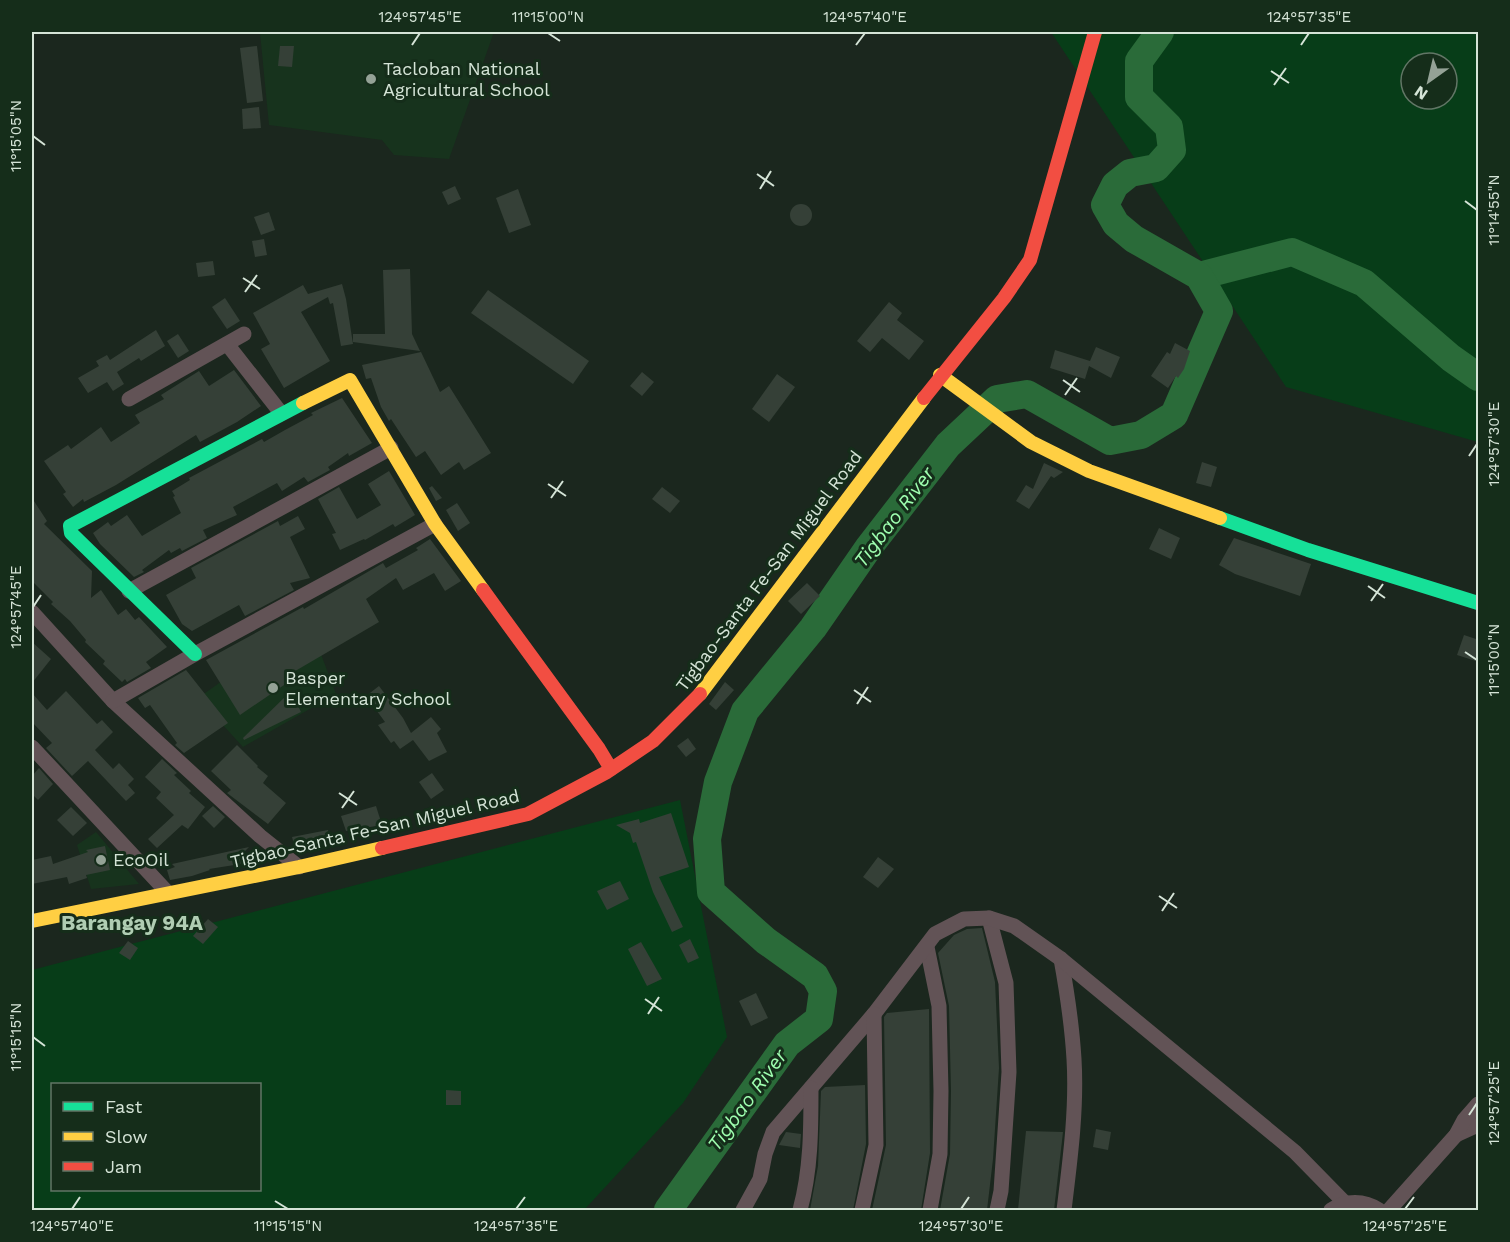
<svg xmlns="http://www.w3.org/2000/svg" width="1510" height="1242" font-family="'Work Sans',sans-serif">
<rect width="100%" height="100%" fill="#1b271e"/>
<g fill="#17331d">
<polygon points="235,32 494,32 449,159 394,155 382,140 269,125 260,33 235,33"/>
<polygon points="313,633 336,694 243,747 198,698 222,681"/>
<polygon points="96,832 139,884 91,889 77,845"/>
</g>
<g fill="#073d18" fill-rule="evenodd">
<path d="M1051,32H1478V442L1286,387ZM1411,63H1447V99H1411Z"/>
<path d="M680,800L727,1037L683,1103L584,1210H32V970ZM52,1084H260V1190H52Z"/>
</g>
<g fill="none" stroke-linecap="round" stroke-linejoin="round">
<g stroke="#2a6b39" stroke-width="28">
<polyline points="1199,276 1292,252 1364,283 1451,358 1478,377"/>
<polyline points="668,1210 787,1044 819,1019 823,991 815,976 766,941 711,892 707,839 718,782 745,711 813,628 869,547 948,445 997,399 1027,394 1110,441 1141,435 1174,415 1219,311 1199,276 1134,239 1116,224 1105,205 1115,185 1130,173 1156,168 1172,150 1169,127 1139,97 1139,61 1160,32"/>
</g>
</g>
<g fill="#354037">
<polygon points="257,46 263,101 247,103 240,48"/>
<polygon points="280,46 294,46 292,67 278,66"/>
<polygon points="259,107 261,128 243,129 242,109"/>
<polygon points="455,186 461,199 448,205 442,192"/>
<polygon points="518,189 531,225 509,233 496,198"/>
<circle cx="801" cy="215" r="11"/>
<polygon points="269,212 275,230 261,235 254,217"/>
<polygon points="264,239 267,255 255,257 252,241"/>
<polygon points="213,261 215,275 198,277 196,263"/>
<polygon points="410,269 412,334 420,351 353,342 353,334 385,334 383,270"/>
<polygon points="342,284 346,299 353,344 341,346 333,303 330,304 328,297 301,312 330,361 284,388 261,349 270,344 253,313 303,285 308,294"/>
<polygon points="488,290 589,361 573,384 471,313"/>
<polygon points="225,298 240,321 227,329 212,307"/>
<polygon points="889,302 902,313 897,320 924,341 909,360 882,338 870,352 857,341"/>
<polygon points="156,330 165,346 141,361 139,358 117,372 124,384 113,391 107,382 88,393 78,378 99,366 96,361 107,355 110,360"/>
<polygon points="178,334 189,351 178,358 167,341"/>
<polygon points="1175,343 1190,351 1184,369 1178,378 1176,376 1168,388 1151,376 1167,352 1170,354"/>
<polygon points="1096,347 1120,357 1111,378 1089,366 1085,379 1050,368 1055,350 1090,361"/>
<polygon points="421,352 440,392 449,386 491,453 464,470 459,462 441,475 425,451 416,457 391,419 389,421 381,407 371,378 366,379 362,365"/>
<polygon points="234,370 261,406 237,422 200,442 196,435 116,485 84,502 83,499 73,507 63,494 66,492 44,461 68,445 71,449 101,427 111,442 140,423 135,415 164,399 161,395 199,371 209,386"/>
<polygon points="642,372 654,382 642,396 630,386"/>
<polygon points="777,374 795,387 769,422 752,409"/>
<polygon points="342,398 372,443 349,456 348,453 328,467 330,470 308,482 304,477 282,491 277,483 233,507 237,515 203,530 207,538 182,551 180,548 171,553 169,550 142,570 144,572 134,577 100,544 93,533 108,522 111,526 127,515 142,536 181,513 173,497 175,496 172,491 190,480 189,478 262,439 264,442 285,430 313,415 311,413"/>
<polygon points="1202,462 1217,467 1211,487 1196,483"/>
<polygon points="1044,463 1063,472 1054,478 1051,476 1029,509 1016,501 1026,485 1033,489"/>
<polygon points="389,471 415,515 395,527 393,524 365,540 364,539 340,550 332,534 336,533 318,499 339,487 357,519 381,505 368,484"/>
<polygon points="432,486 442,498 436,501 429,488"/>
<polygon points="662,487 680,501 670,513 652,499"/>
<polygon points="32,498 47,521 44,524 92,571 91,598 101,590 118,615 126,609 135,620 139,617 167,647 146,662 151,668 127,682 125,679 122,682 103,664 105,661 85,642 86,640 70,621 51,604 53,602 32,581"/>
<polygon points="457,503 470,523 458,531 446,510"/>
<polygon points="298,516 305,529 290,537 310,578 290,583 294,590 245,616 239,605 192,631 182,624 166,595 196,578 191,568 278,521 280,526"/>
<polygon points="1159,528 1180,538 1171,559 1149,549"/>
<polygon points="1234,538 1311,564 1300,596 1235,574 1219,565"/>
<polygon points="430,539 461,581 445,591 434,573 403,590 396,578 366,599 379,622 285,677 287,683 240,715 206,660 303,607 304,609 383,563 386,568 418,550 416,548"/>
<polygon points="807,583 820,596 801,614 788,601"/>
<polygon points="1464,635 1479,640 1479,662 1457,655"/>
<polygon points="32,642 51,659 32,683"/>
<polygon points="186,670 228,723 184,753 175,745 177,743 150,705 145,708 138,698"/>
<polygon points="725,682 734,690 716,710 709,704"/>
<polygon points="379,686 403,718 411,733 431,717 441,729 437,733 447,752 429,761 413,740 400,749 394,741 391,743 378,725 385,722 366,696"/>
<polygon points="66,691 97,724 102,720 113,732 95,750 113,769 119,763 134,779 128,785 135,793 126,801 88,761 72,776 46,748 52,743 32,722 32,693 47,710"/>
<polygon points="291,691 301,712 244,740 243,738"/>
<polygon points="688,738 696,749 686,757 677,746"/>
<polygon points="237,745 258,766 257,767 268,776 263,783 286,803 268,824 227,793 231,790 211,771"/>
<polygon points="162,759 177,773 174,775 191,791 189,793 205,807 188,829 182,825 157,848 148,839 174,815 156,798 161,792 145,777"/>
<polygon points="39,768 53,784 38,800 32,794 32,776"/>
<polygon points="432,773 444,790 431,799 419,782"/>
<polygon points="213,806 225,817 214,828 202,816"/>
<polygon points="376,806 382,825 346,831 341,816"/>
<polygon points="71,807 87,823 73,836 57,820"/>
<polygon points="671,813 689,867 659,877 683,927 672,932 653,892 636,842 633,843 630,833 616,825 639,819 640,823"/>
<polygon points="328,830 331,844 296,852 292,837"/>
<polygon points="105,846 110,870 86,875 87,878 69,884 67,877 32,884 32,860 51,856 53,864 88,852 86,850"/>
<polygon points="249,847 244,852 247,863 209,869 210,870 192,876 170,880 167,870 175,867 172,864"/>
<polygon points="878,857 894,869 878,888 863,877"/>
<polygon points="620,881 629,899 607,910 597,891"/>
<polygon points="208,919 218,927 203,944 193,936"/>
<polygon points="982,928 995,982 999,1068 993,1159 987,1210 940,1210 950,1154 951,1091 949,1006 938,953 954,935 967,929"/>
<polygon points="690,939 699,958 688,963 679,945"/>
<polygon points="128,941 138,948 130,960 119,953"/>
<polygon points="641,942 662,979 647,986 628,949"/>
<polygon points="756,993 768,1018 751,1026 739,1001"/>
<polygon points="929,1009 930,1153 921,1210 872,1210 886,1145 884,1017 887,1013"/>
<polygon points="865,1085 866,1144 853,1210 810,1210 818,1166 821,1091 825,1087"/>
<polygon points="446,1090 461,1091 461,1105 446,1105"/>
<polygon points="1096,1129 1111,1132 1108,1150 1093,1147"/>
<polygon points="1026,1131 1063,1132 1054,1210 1018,1210"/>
<polygon points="786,1132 801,1134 800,1148 779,1145"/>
</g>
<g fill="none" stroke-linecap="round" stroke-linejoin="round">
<g stroke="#625356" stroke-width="15">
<polyline points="227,344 281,413"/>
<polyline points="129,399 244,334"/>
<polyline points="129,591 391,448"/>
<polyline points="32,612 113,701 260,836 299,867"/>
<polyline points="113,701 195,654 435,524"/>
<polyline points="32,747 168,893"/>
<polyline points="989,918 1006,983 1009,1072 1001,1191 997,1210"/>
<polyline points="927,947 939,1006 941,1091 940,1154 930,1210"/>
<path d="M1061,959C1067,992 1072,1026 1074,1059C1077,1109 1070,1161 1064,1210"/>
<polyline points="1456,1135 1478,1125"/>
<polyline points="743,1210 760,1179 765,1154 773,1132 874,1014 935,934 964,919 989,918 1014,926 1061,959 1295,1152 1345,1203"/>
<path d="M800,1210C811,1170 811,1129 811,1088"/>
<polyline points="862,1210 876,1145 874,1014"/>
<path d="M1331,1210C1346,1200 1364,1200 1379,1210"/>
<polyline points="1389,1210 1456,1135 1464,1120 1478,1104"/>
</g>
<g stroke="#16e098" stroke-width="14">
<polyline points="1220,518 1308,550 1478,603"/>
<polyline points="195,654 71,533 70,526 303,403"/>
</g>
<g stroke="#ffcf43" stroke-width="14">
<polyline points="940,375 1031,442 1089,471 1220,518"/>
<polyline points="303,403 350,380 435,524 483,590"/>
<polyline points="700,694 924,398"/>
<polyline points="32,921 299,867 382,848"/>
</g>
<g stroke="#f24e42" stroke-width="14">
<polyline points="924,398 1004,298 1030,260 1095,32"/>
<polyline points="483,590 599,749 611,769"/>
<polyline points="382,848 528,814 607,772 653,741 700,694"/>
</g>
</g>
<path fill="none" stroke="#d5e4d7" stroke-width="2" d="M548,33L560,41M412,45L420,33M856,45L865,33M1301,45L1309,33M1271,71L1289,83M1274,85L1286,68M33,136L45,145M757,174L774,186M760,189L771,171M1465,201L1477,210M243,278L260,289M245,292L257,275M1063,380L1080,392M1065,395L1077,378M1469,456L1477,444M548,484L566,496M551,498L563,481M1368,586L1385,598M1371,601L1383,584M33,607L41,595M1465,652L1477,660M854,690L871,702M857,704L868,687M339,793L357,805M342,808L354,791M1159,896L1177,908M1162,911L1174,893M645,999L662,1011M648,1014L659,997M33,1037L45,1046M1469,1115L1477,1103M275,1201L288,1209M72,1209L80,1197M516,1209L525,1197M961,1209L969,1197M1405,1209L1414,1197"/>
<g fill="#94a296" stroke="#152d1a" stroke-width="2">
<circle cx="371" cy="79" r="6"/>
<circle cx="273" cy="688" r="6"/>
<circle cx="101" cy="860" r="6"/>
</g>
<g text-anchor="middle" stroke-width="6" stroke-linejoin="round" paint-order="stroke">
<g font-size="18" fill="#d5e4d7" stroke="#152d1a" text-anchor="start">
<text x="383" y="75">Tacloban National<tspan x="383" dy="21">Agricultural School</tspan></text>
<text x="285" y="684">Basper<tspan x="285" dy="21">Elementary School</tspan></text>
<text x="113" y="866">EcoOil</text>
</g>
<g font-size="18" fill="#d5e4d7" stroke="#152d1a">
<text transform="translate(769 571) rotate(-53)" y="6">Tigbao-Santa Fe-San Miguel Road</text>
<text transform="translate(375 829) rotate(-13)" y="6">Tigbao-Santa Fe-San Miguel Road</text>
</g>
<g font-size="20" font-style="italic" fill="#9efeaf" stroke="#152d1a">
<text transform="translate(894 517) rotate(-53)" y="7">Tigbao River</text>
<text transform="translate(747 1100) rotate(-54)" y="7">Tigbao River</text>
</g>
<g font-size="21" font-weight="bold" fill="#b0cdb3" stroke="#152d1a">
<text x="132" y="930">Barangay 94A</text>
</g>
</g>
<rect width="1510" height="1242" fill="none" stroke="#152d1a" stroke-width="66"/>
<rect x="51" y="1083" width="210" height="108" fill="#152d1a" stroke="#627666" stroke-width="1.5"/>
<rect x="63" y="1102" width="30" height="9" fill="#16e098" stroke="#627666" stroke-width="1.5"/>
<text x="105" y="1113" font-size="18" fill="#d5e4d7">Fast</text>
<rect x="63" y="1132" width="30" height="9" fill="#ffcf43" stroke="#627666" stroke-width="1.5"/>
<text x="105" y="1143" font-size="18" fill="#d5e4d7">Slow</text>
<rect x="63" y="1162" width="30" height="9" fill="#f24e42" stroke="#627666" stroke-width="1.5"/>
<text x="105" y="1173" font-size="18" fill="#d5e4d7">Jam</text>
<g transform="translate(1429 81) rotate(214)"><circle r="28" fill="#152d1a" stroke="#627666" stroke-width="1.5"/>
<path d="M0-4.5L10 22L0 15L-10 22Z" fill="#94a296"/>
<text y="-9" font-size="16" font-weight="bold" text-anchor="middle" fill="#d5e4d7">N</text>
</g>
<rect x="33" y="33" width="1444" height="1176" fill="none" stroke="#d5e4d7" stroke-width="2"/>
<g font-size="15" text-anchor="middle" fill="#d5e4d7">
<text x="420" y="22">124°57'45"E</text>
<text x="548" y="22">11°15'00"N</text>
<text x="865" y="22">124°57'40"E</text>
<text x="1309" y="22">124°57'35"E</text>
<text transform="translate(16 136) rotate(-90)" y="5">11°15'05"N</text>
<text transform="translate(1494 210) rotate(-90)" y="5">11°14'55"N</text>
<text transform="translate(1494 444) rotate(-90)" y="5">124°57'30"E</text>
<text transform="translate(16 607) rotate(-90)" y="5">124°57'45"E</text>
<text transform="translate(1494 660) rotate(-90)" y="5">11°15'00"N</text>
<text transform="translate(16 1037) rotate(-90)" y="5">11°15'15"N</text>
<text transform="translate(1494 1103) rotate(-90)" y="5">124°57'25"E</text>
<text x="72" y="1231">124°57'40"E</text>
<text x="288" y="1231">11°15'15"N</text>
<text x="516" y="1231">124°57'35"E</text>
<text x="961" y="1231">124°57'30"E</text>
<text x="1405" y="1231">124°57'25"E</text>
</g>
</svg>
